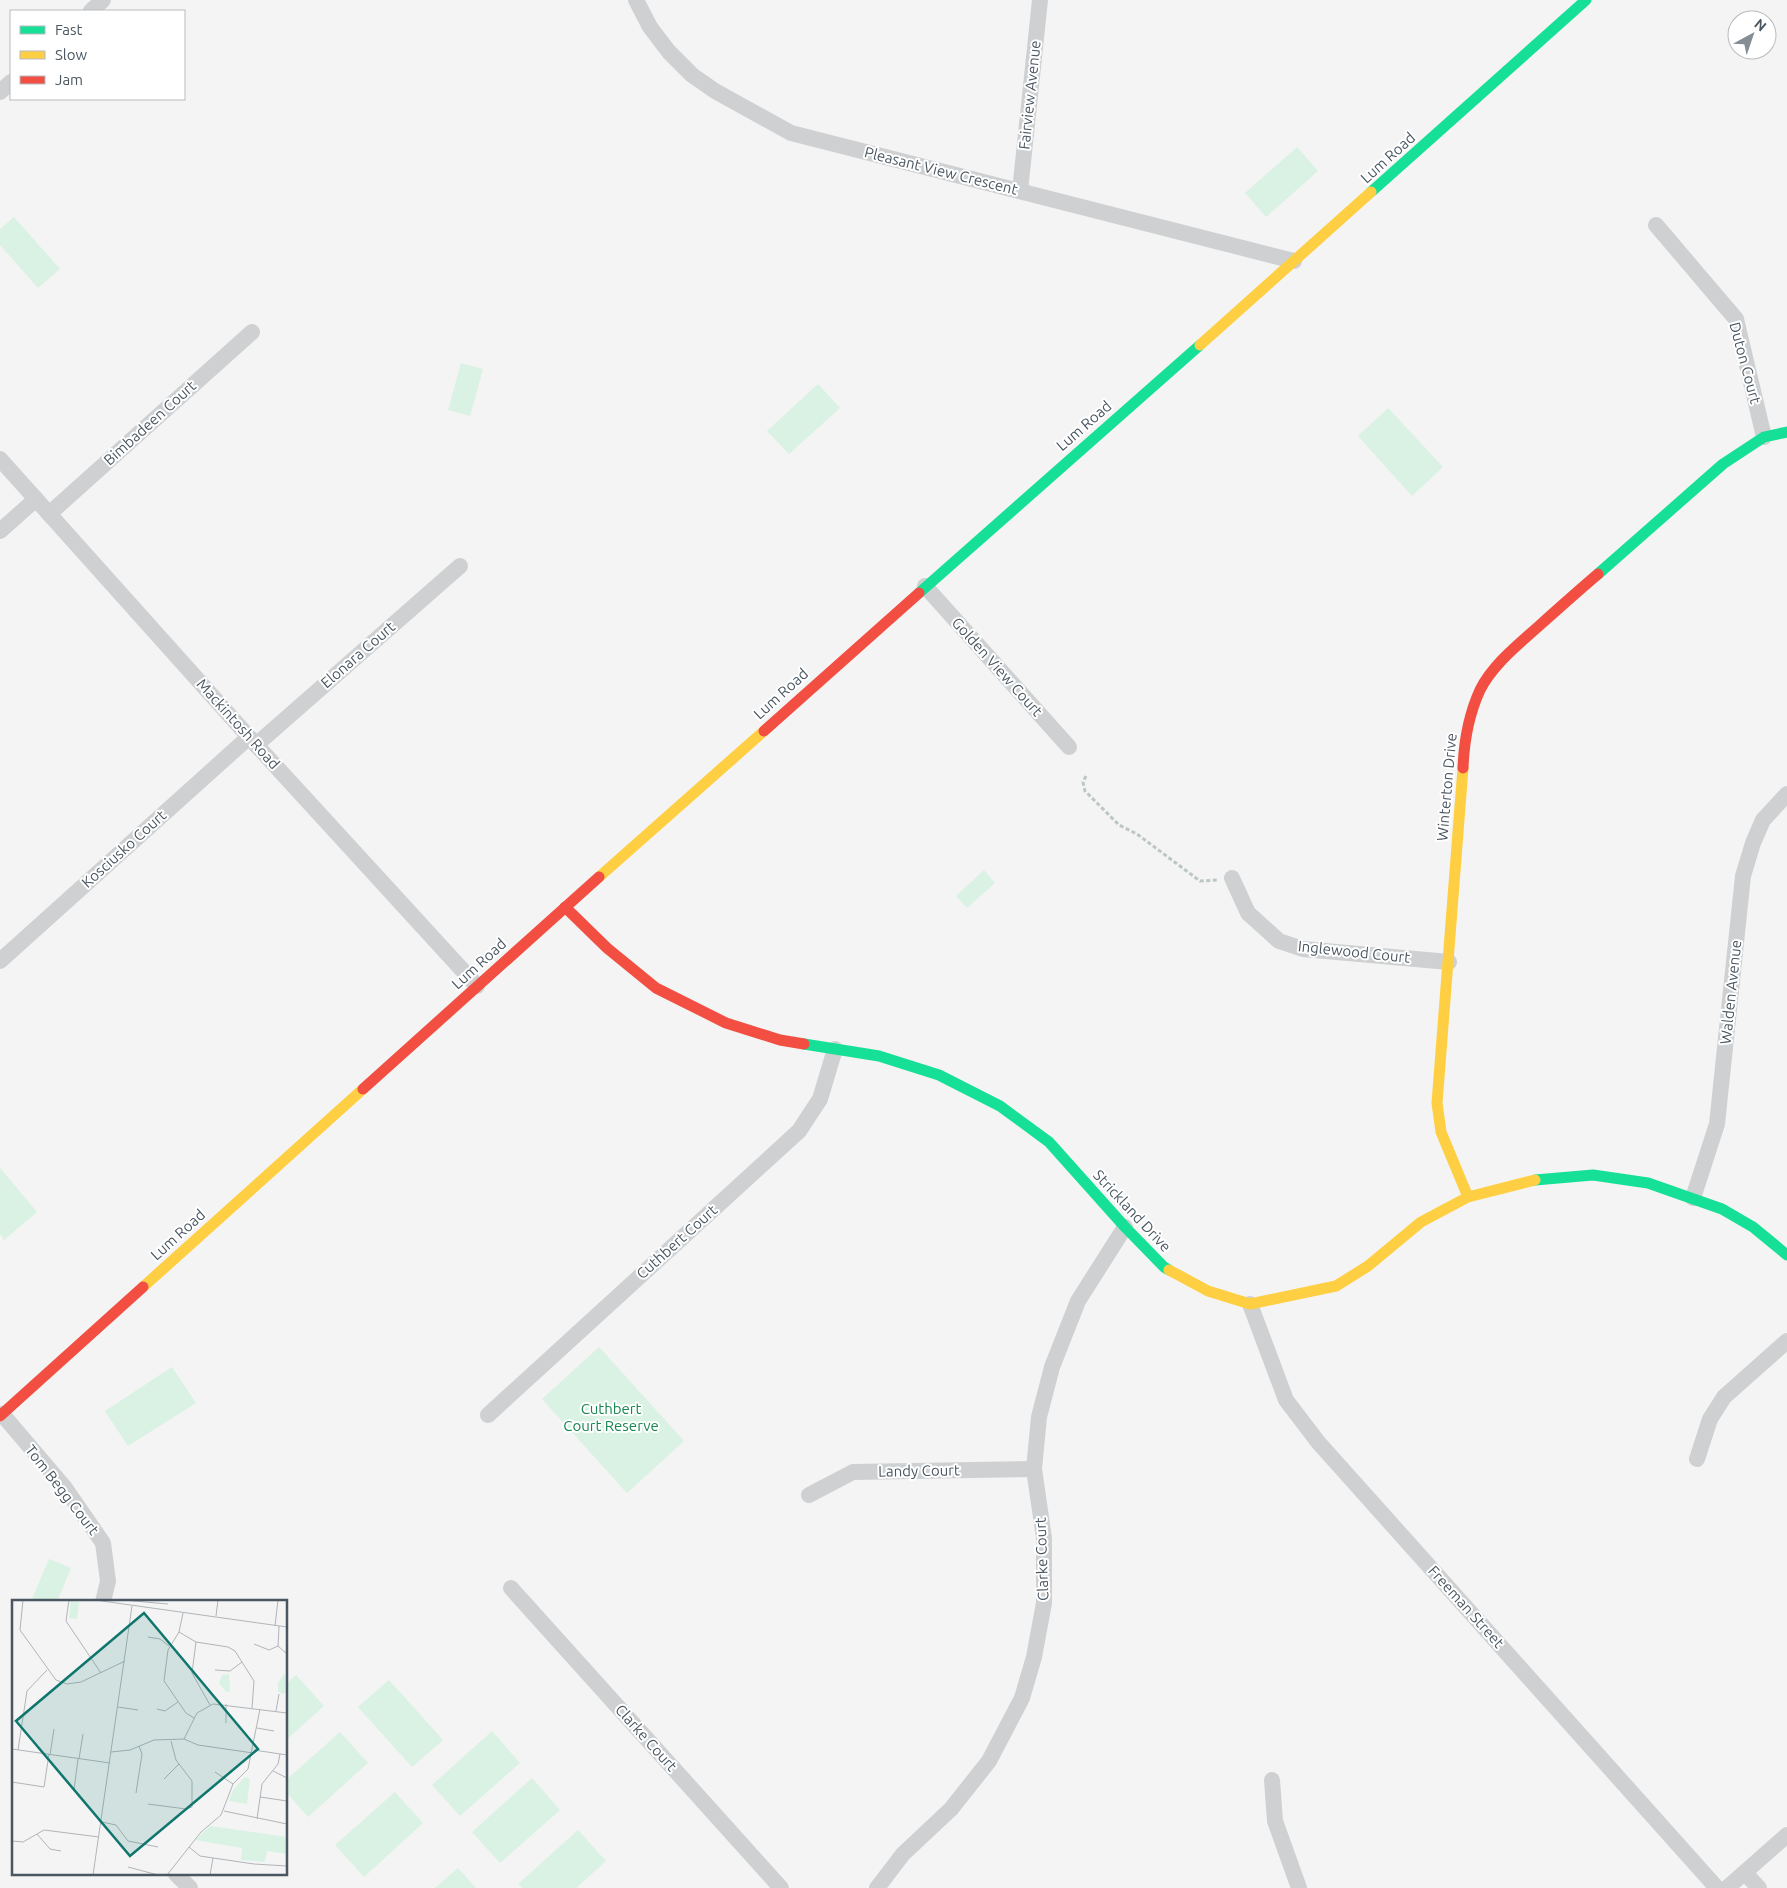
<svg xmlns="http://www.w3.org/2000/svg" width="1787" height="1888" font-family="Ubuntu,sans-serif">
<rect width="100%" height="100%" fill="#f4f4f4"/>
<g fill="#d9f2e3">
<polygon points="1297,147 1318,171 1266,217 1245,193"/>
<polygon points="14,217 60,269 38,288 0,245 0,229"/>
<polygon points="461,363 483,369 470,416 448,410"/>
<polygon points="818,384 840,408 789,454 767,431"/>
<polygon points="1388,408 1443,467 1412,496 1358,436"/>
<polygon points="984,870 995,883 967,908 956,896"/>
<polygon points="0,1168 37,1212 4,1240 0,1234"/>
<polygon points="599,1347 684,1441 627,1493 542,1399"/>
<polygon points="172,1367 196,1403 128,1446 105,1411"/>
<polygon points="49,1559 71,1568 57,1602 39,1602 32,1599"/>
<polygon points="296,1675 324,1706 286,1740 286,1684"/>
<polygon points="389,1680 443,1740 412,1767 358,1707"/>
<polygon points="492,1731 520,1763 460,1816 432,1785"/>
<polygon points="340,1732 368,1763 308,1817 286,1792 286,1780"/>
<polygon points="532,1778 560,1810 500,1863 472,1832"/>
<polygon points="395,1792 423,1823 364,1877 335,1845"/>
<polygon points="578,1830 606,1861 576,1888 522,1888 518,1884"/>
<polygon points="458,1868 476,1888 435,1888"/>
</g>
<g fill="none" stroke-linecap="round" stroke-linejoin="round">
<polyline stroke="#bcc7c4" stroke-width="3" stroke-dasharray="4 2.5" stroke-linecap="butt" points="1086,776 1083,782 1085,791 1119,825 1137,834 1200,881 1217,880"/>
<g stroke="#ced0d2" stroke-width="16">
<polyline points="636,0 650,27 669,52 692,75 715,91 791,133 1294,261"/>
<polyline points="91,11 103,0"/>
<polyline points="0,92 11,82"/>
<polyline points="1020,191 1040,0"/>
<polyline points="1656,225 1736,319 1764,437"/>
<polyline points="0,459 249,737 477,986"/>
<polyline points="49,514 252,332"/>
<polyline points="0,531 36,499"/>
<polyline points="925,586 1069,747"/>
<polyline points="256,745 460,566"/>
<polyline points="1232,878 1248,913 1279,941 1303,949 1449,962"/>
<polyline points="0,961 249,737"/>
<polyline points="1693,1198 1717,1124 1743,876 1753,843 1763,820 1787,794"/>
<polyline points="1250,1304 1286,1400 1318,1442 1717,1888"/>
<polyline points="2,1414 65,1488 103,1543 108,1581 103,1602"/>
<polyline points="488,1415 799,1131 820,1099 835,1049"/>
<polyline points="1697,1459 1710,1419 1724,1397 1787,1341"/>
<polyline points="809,1495 853,1472 1034,1469"/>
<polyline points="511,1588 781,1888"/>
<polyline points="1272,1780 1275,1821 1299,1888"/>
<polyline points="1745,1873 1759,1888"/>
<polyline points="176,1874 190,1888"/>
<polyline points="877,1888 903,1854 951,1809 989,1761 1022,1698 1034,1657 1044,1603 1044,1538 1034,1469 1039,1417 1052,1367 1078,1301 1125,1227"/>
<polyline points="1727,1888 1787,1835"/>
</g>
<g stroke="#16e098" stroke-width="11">
<polyline points="1371,192 1586,0"/>
<polyline points="1598,574 1723,464 1764,437 1787,432"/>
<polyline points="919,593 1200,345"/>
<polyline points="804,1044 879,1056 939,1075 1000,1106 1049,1142 1125,1227 1164,1267 1169,1270"/>
<polyline points="1535,1180 1593,1175 1648,1183 1722,1209 1753,1227 1787,1255"/>
</g>
<g stroke="#ffcf43" stroke-width="11">
<polyline points="1200,345 1371,192"/>
<polyline points="1463,768 1437,1103 1441,1132 1468,1197"/>
<polyline points="599,877 764,731"/>
<polyline points="1169,1270 1208,1291 1250,1304 1336,1286 1368,1266 1421,1222 1468,1197 1535,1180"/>
<polyline points="143,1287 363,1089"/>
</g>
<g stroke="#f24e42" stroke-width="11">
<polyline points="764,731 919,593"/>
<path d="M1463,768C1464,742 1469,714 1480,690C1493,664 1519,644 1540,625C1559,608 1578,591 1598,574"/>
<polyline points="565,907 607,948 656,988 726,1023 780,1040 804,1044"/>
<polyline points="363,1089 599,877"/>
<polyline points="0,1416 143,1287"/>
</g>
</g>
<g text-anchor="middle" stroke-width="4" stroke-linejoin="round" paint-order="stroke">
<g font-size="15" fill="#4a5661" stroke="#fff">
<text transform="translate(1030 95) rotate(-84)" y="5">Fairview Avenue</text>
<text transform="translate(1388 158) rotate(-42)" y="5">Lum Road</text>
<text transform="translate(941 171) rotate(14)" y="5">Pleasant View Crescent</text>
<text transform="translate(1745 363) rotate(75)" y="5">Duton Court</text>
<text transform="translate(150 423) rotate(-42)" y="5">Bimbadeen Court</text>
<text transform="translate(1084 426) rotate(-41)" y="5">Lum Road</text>
<text transform="translate(358 655) rotate(-41)" y="5">Elonara Court</text>
<text transform="translate(997 667) rotate(48)" y="5">Golden View Court</text>
<text transform="translate(781 694) rotate(-42)" y="5">Lum Road</text>
<text transform="translate(238 724) rotate(48)" y="5">Mackintosh Road</text>
<text transform="translate(1447 787) rotate(-85)" y="5">Winterton Drive</text>
<text transform="translate(124 849) rotate(-42)" y="5">Kosciusko Court</text>
<text transform="translate(1354 952) rotate(6)" y="5">Inglewood Court</text>
<text transform="translate(479 964) rotate(-42)" y="5">Lum Road</text>
<text transform="translate(1731 992) rotate(-84)" y="5">Walden Avenue</text>
<text transform="translate(1132 1211) rotate(47)" y="5">Strickland Drive</text>
<text transform="translate(178 1235) rotate(-42)" y="5">Lum Road</text>
<text transform="translate(677 1242) rotate(-42)" y="5">Cuthbert Court</text>
<text transform="translate(919 1471) rotate(-1)" y="5">Landy Court</text>
<text transform="translate(62 1490) rotate(52)" y="5">Tom Begg Court</text>
<text transform="translate(1042 1559) rotate(-92)" y="5">Clarke Court</text>
<text transform="translate(1466 1607) rotate(48)" y="5">Freeman Street</text>
<text transform="translate(646 1738) rotate(48)" y="5">Clarke Court</text>
</g>
<g font-size="15" fill="#17864f" stroke="#fff">
<text x="611" y="1414">Cuthbert<tspan x="611" dy="17">Court Reserve</tspan></text>
</g>
</g>
<g transform="translate(12 1600)">
<rect width="275" height="275" fill="#f4f4f4"/>
<path d="M59,1L67,2L65,19L57,18ZM217,74L218,91L214,92L207,83L210,75ZM272,74L275,77V92L270,94L266,91V83ZM233,177L238,179L235,204L217,201L221,190ZM198,226L275,237V254L255,251L253,262L229,260L230,248L183,240Z" fill="#d9f2e3"/>
<path fill="none" stroke="#b0b5b9" stroke-width="1" d="M11,0L8,30L44,80L55,84L69,82L113,61M57,0L54,21L89,73M83,0L275,27M111,0L156,4M171,13L167,32L156,50L152,81L174,113L182,118M204,16L206,0M263,26L266,0M267,26L266,46L275,54M167,32L184,42L216,47L223,51L242,81L240,108M136,37L148,39L157,46M184,42L180,73L198,105M242,44L257,50L266,46M203,70L218,71L230,62M106,107L126,110M145,109L153,111L166,102M264,111L267,94M214,123V104M245,128L262,131M172,139L186,145L241,153M0,149L98,163M6,150L15,91L35,70M242,150L275,155M99,152L118,150L142,140L172,139L185,113L201,104L275,113M38,155L42,129M67,159L71,134M261,171L275,178M203,172L221,184M152,179L167,164M0,182L32,187L37,154M62,190L66,159M124,193L130,154L127,146M248,197L275,201M136,204L174,209L180,207V181L164,160L159,141M212,211L275,224M245,219L250,184L266,164L268,154M90,222L104,225L116,241L146,247M25,234L38,249L49,251M0,241L11,242L32,230L87,237M177,247L188,256L242,264L275,266M116,267L146,275M81,275L120,6M155,275L189,232L209,215L221,184L236,169L248,109M198,275L201,258"/>
<path fill="#0f766e" fill-opacity="0.15" stroke="#0f766e" stroke-width="2.5" d="M132,13L246,149L118,256L4,121Z"/>
<rect width="275" height="275" fill="none" stroke="#4a5661" stroke-width="2.5"/>
</g>
<rect x="10" y="10" width="175" height="90" fill="#ffffff" stroke="#b7bbc0"/>
<rect x="20" y="26" width="25" height="8" fill="#16e098" stroke="#b7bbc0"/>
<text x="55" y="35" font-size="15" fill="#4a5661">Fast</text>
<rect x="20" y="51" width="25" height="8" fill="#ffcf43" stroke="#b7bbc0"/>
<text x="55" y="60" font-size="15" fill="#4a5661">Slow</text>
<rect x="20" y="76" width="25" height="8" fill="#f24e42" stroke="#b7bbc0"/>
<text x="55" y="85" font-size="15" fill="#4a5661">Jam</text>
<g transform="translate(1752 35) rotate(40)"><circle r="24" fill="#ffffff" stroke="#b7bbc0"/>
<path d="M0-4L9 19L0 12L-9 19Z" fill="#868d94"/>
<text y="-8" font-size="14" font-weight="bold" text-anchor="middle" fill="#4a5661">N</text>
</g>
</svg>
